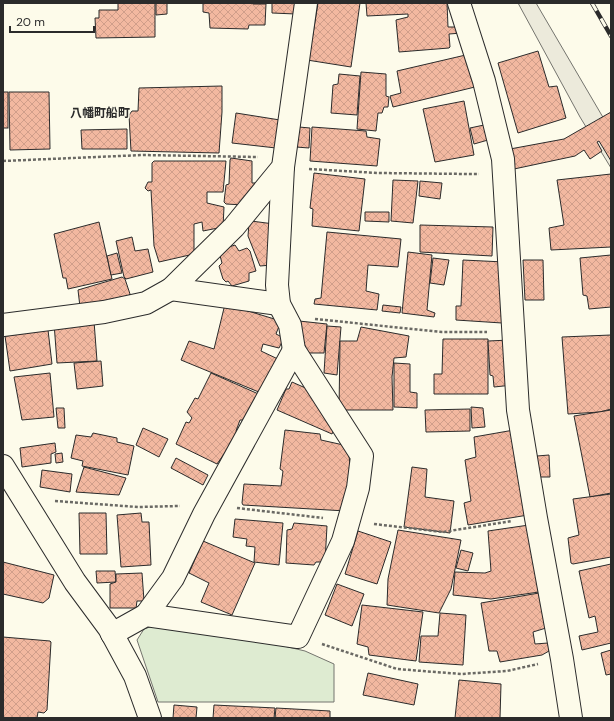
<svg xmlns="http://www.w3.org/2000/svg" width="614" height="721" font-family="'DM Sans','Noto Sans JP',sans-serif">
<defs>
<pattern id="building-cross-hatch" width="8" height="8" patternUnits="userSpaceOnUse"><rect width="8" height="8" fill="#f2b8a0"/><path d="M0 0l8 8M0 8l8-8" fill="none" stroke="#d09e8a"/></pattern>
</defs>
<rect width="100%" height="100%" fill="#fdfbea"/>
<polygon fill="#deebd1" stroke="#74746e" points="153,626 267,642 305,651 334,664 334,702 158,702 137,640 144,629"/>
<polygon fill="#eceadb" stroke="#74746e" points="518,3 536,3 611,131 611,168 580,117"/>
<g fill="url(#building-cross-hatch)" stroke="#2b2b2b">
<polygon points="118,3 155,3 155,37 96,38 95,18 99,18 99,10 118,10"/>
<polygon points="156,3 167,3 167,14 156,15"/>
<polygon points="203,3 253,3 253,4 266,4 265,25 249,25 248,29 210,28 209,13 203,12"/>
<polygon points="272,3 296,3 296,14 272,13"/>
<polygon points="318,3 360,3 351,67 307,60 310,40 312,40"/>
<polygon points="366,3 447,3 448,27 462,27 462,33 449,34 450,47 449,48 399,52 396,20 408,17 408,14 367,16"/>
<polygon points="538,51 549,87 557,86 566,118 518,133 498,63"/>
<polygon points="470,54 479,86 393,107 390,96 401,93 397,71"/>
<polygon points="361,72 386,74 386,96 389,97 388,107 384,107 382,113 378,113 376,131 357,129"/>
<polygon points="339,74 360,76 357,115 331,113 333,85 338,84"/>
<polygon points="222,86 222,112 219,153 131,151 129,115 132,111 138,111 139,88"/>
<rect x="3" y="92" width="5" height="36"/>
<polygon points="9,92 49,92 50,149 10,150"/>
<polygon points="464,101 474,155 435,162 423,109"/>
<polygon points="611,112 611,134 610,135 611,136 611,161 599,141 597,142 602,151 590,159 584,150 575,156 514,169 510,149 564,139"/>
<polygon points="236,113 280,120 276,148 232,143"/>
<polygon points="484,125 488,140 474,144 470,128"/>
<polygon points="299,127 310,128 309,148 296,147"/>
<polygon points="312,127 366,131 367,137 380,139 377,166 310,161"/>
<polygon points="127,129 127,149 82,149 81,130"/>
<polygon points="231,158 252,161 252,183 256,183 258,185 244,205 226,204 224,202 226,185 229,184 230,160"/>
<polygon points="154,161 226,161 223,192 207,192 207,203 224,207 223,227 203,231 202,222 194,224 194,254 159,262 154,246 151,190 148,191 145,188 148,182 152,182 152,163"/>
<polygon points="314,173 365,179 359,231 312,226 313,209 310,208"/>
<polygon points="611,174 611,247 551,250 549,228 564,225 557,180"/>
<polygon points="393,180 418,181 413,223 391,221"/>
<polygon points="420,181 442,183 440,199 419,196"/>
<polygon points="365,212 389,212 389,222 365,221"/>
<polygon points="251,221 274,224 272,265 260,266 248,236 249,223"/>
<polygon points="99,222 112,279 68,289 66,278 63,278 54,234"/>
<polygon points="420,225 493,227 492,256 420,252"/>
<polygon points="327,232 401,239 398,267 368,265 366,291 379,294 377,310 314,304 315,299 321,298"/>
<polygon points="132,237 135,251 148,249 153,272 126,279 124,277 116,241"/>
<polygon points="235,245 239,251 247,248 250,251 256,271 249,273 249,281 232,286 228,281 226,282 223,279 219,266 222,263 219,252 220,250"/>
<polygon points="408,252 432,255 427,310 435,313 434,317 402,313"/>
<polygon points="117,253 122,273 111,275 107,256"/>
<polygon points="611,255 611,307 589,309 587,296 583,295 580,258"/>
<polygon points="433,258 449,260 444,285 430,283"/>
<polygon points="463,260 504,262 502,323 456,320 456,306 461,306"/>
<polygon points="523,260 543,260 544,300 525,300"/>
<polygon points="122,277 125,279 130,294 128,296 80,307 78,290"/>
<polygon points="225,304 281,321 276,334 284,338 279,348 263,344 261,351 280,360 266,395 181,360 189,341 214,349"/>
<polygon points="383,305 401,307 400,313 382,311"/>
<polygon points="94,321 97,361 57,363 54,323"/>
<polygon points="299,321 327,324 324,353 307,353 298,322"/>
<polygon points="327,326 341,327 337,375 324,373"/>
<polygon points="361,327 409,336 406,357 394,358 392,377 393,410 339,410 340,341 357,341"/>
<polygon points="48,330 52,364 10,371 5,336"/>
<polygon points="611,335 611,409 600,412 568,414 562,337"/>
<polygon points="443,339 488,339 488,394 434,394 434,374 442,374"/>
<polygon points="510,340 513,385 494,387 493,376 490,375 488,341"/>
<polygon points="101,361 103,386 77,389 74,363"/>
<polygon points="394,363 410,364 410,392 417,393 417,408 394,407"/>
<polygon points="50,373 54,417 22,420 14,377"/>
<polygon points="211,373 263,396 247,420 240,420 236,431 238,434 217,464 176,444 186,422 189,423 192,418 187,412 195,398 198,399"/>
<polygon points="292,382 319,394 338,422 332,434 277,410 286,389 289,389"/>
<polygon points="471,407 483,408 485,427 472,428"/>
<polygon points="56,408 64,408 65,428 58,428"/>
<polygon points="470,409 470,431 426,432 425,410"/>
<polygon points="611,410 611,493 590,497 574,416"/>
<polygon points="143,428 168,439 159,457 136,445"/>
<polygon points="285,430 320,434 321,440 348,446 351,474 346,511 243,505 242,503 244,484 281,486 283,471 280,469"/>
<polygon points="514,430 520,460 515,462 516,468 522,468 528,515 468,525 464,503 471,501 465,460 476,457 474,437"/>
<polygon points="93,433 117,438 117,442 134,446 128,475 82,466 83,461 71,458 76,435 91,437"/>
<polygon points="55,443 56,452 51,454 51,463 22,467 20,448"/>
<polygon points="62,453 63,462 56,463 55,454"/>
<polygon points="549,455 550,477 538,477 537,456"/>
<polygon points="176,458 208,475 203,485 171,468"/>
<polygon points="84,467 126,478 119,495 76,492"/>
<polygon points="412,467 427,469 425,497 454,501 450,533 404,527"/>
<polygon points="42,470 72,474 70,492 40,487"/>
<polygon points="611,494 611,557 573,564 571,563 568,538 579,535 573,499"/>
<polygon points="79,513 106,513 107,554 80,554"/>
<polygon points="141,513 142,522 149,522 151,565 121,567 117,515"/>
<polygon points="235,519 283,523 279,565 254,562 255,547 246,546 247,539 233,537"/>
<polygon points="294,523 327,526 325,562 316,562 314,565 286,563 287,530 292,529"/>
<polygon points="529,525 539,592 491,599 453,595 455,572 485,573 491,571 488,531"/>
<polygon points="398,530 461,540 451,589 439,613 387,605 388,579"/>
<polygon points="358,531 391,542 377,584 345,574"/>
<polygon points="203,541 255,563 232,615 201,602 209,583 189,573"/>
<polygon points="461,550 473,553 468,571 456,568"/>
<polygon points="3,562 54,575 49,598 43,603 3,594"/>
<polygon points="611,564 611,643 582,650 579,636 598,632 595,616 589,618 579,571"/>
<polygon points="96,571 115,571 116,582 97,583"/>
<polygon points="142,573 144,601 137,601 136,608 110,608 110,584 116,582 116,574"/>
<polygon points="337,584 364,594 352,626 325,615"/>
<polygon points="539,593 546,628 533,632 535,644 548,643 549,651 542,655 500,662 497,651 489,651 481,603"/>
<polygon points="362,605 423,612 416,661 369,655 368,647 357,644"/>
<polygon points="440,613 466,615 463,665 419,662 421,636 438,636"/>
<polygon points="3,637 50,641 51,642 47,710 44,713 38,712 37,718 3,718"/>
<polygon points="611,650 611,674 606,675 601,653"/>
<polygon points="368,673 418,684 414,705 363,695"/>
<polygon points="459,680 501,684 500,718 455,718"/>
<polygon points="174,705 197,707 196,718 173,718"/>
<polygon points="214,705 275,708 274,718 213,718"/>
<polygon points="276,708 330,711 330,718 275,718"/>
</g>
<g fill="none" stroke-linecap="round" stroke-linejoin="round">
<defs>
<g id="minor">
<polyline points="459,3 484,81 503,159 518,410 536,518 562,659 571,718"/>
<polyline points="171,289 279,304"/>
<polyline points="3,325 104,312 146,303 171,289 234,227 283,167 306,3"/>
<polyline points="3,466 75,582 109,628 135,676 150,718"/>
<polyline points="146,615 173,578 204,514 294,350"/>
<polyline points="112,634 146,615 298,637 343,541 358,488 362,456 294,350 290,325 279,304 277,285 283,167"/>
</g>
</defs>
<use href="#minor" stroke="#2b2b2b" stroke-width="24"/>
<g stroke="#6a6964" stroke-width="2.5" stroke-dasharray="3 2" stroke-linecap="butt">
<polyline points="3,161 143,155 258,157"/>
<polyline points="309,169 378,173 469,174 479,174"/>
<polyline points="315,319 442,332 487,332"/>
<polyline points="55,501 138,507 180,506"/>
<polyline points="237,508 323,518"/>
<polyline points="374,524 443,532 512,521"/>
<polyline points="322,644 397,669 461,674 507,671 538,664"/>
</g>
<use href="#minor" stroke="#fdfbea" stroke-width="22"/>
<defs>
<polyline id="rail" points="592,3 611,36"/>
</defs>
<use href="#rail" stroke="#2b2b2b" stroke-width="4.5"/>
<use href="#rail" stroke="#fdfbea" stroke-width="3" stroke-dasharray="9" stroke-linecap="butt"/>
</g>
<g text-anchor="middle" stroke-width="3" stroke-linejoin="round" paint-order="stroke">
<g font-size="12" font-weight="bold" fill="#2b2b2b" stroke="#fdfbea">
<text x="100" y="117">八幡町船町</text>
</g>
</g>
<rect width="614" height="721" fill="none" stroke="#2b2b2b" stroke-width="8"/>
<path d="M10 26v6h84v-6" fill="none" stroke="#2b2b2b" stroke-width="2"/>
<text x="16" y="26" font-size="12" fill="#2b2b2b" stroke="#fdfbea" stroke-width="3" paint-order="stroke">20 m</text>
</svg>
